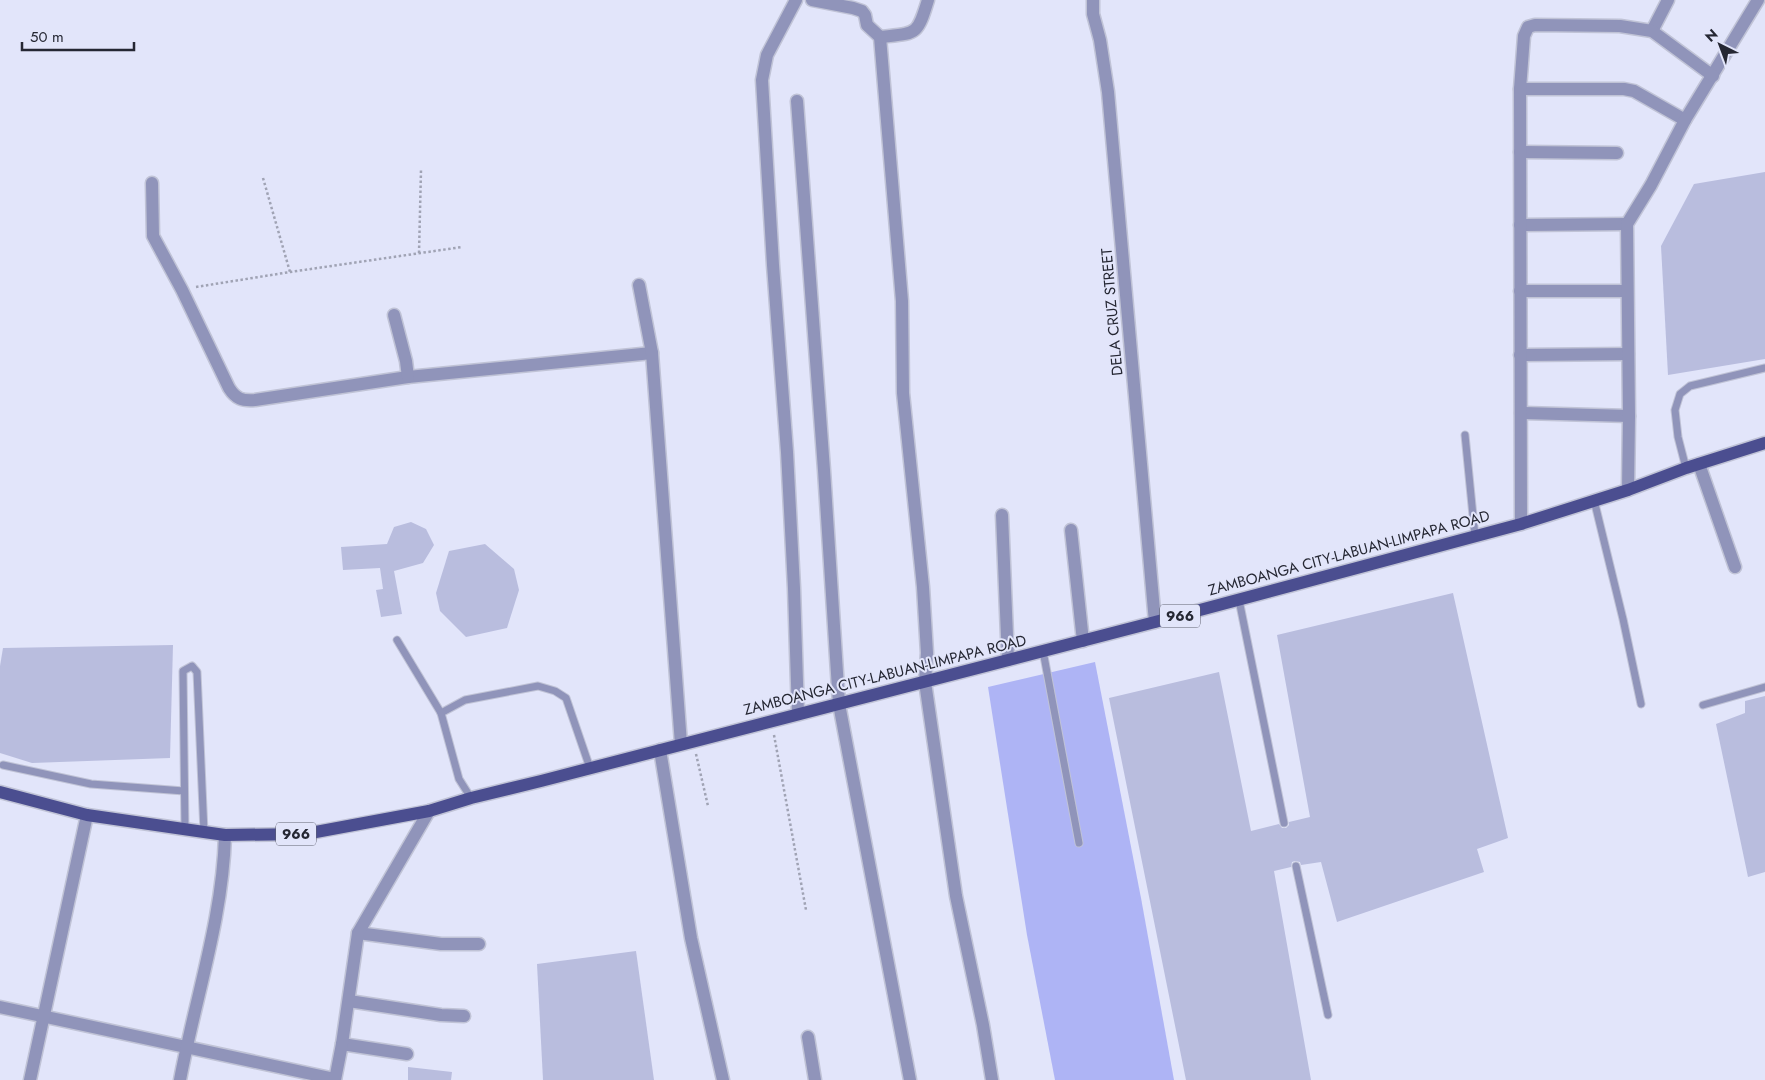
<svg xmlns="http://www.w3.org/2000/svg" width="1765" height="1080" font-family="Jost,sans-serif">
<rect width="100%" height="100%" fill="#e2e5fa"/>
<polygon fill="#aeb4f5" points="1095,662 1141,898 1174,1080 1055,1080 1027,935 988,687"/>
<g fill="#b9bdde">
<polygon points="1765,172 1765,359 1668,375 1661,246 1694,184"/>
<polygon points="411,522 426,529 434,545 423,563 394,571 402,614 381,617 376,590 383,589 380,568 343,570 341,547 387,544 394,527"/>
<polygon points="485,544 514,569 519,590 507,628 466,637 440,611 436,593 449,551"/>
<polygon points="1453,593 1508,838 1477,849 1484,872 1337,922 1321,862 1301,865 1300,862 1295,861 1292,862 1291,867 1274,871 1311,1080 1186,1080 1109,698 1219,672 1251,831 1279,824 1282,828 1286,828 1289,825 1289,822 1310,817 1277,635"/>
<polygon points="173,645 170,758 32,763 0,753 0,666 3,648"/>
<polygon points="1765,696 1765,872 1748,877 1716,724 1745,713 1745,701"/>
<polygon points="636,951 654,1080 543,1080 537,964"/>
<polygon points="408,1067 452,1072 451,1080 408,1080"/>
</g>
<g fill="none" stroke-linecap="round" stroke-linejoin="round">
<defs>
<g id="service">
<polyline points="1465,435 1475,536"/>
<polyline points="1686,468 1678,437 1675,410 1680,394 1690,386 1765,368"/>
<polyline points="1594,500 1623,619 1641,704"/>
<polyline points="1239,600 1284,823"/>
<polyline points="397,640 441,713"/>
<polyline points="1043,651 1079,843"/>
<polyline points="1703,705 1765,687"/>
<polyline points="3,765 91,784 184,791"/>
<polyline points="471,798 459,779 441,713 465,700 538,686 555,691 566,698 590,768"/>
<polyline points="185,829 183,671 192,666 197,672 204,832"/>
<polyline points="1296,866 1328,1015"/>
</g>
<g id="minor">
<polyline points="796,0 767,55 762,80 773,265 787,452 794,588 798,714"/>
<polyline points="812,0 853,8 862,11 865,15 867,25 880,37 902,301 903,393 923,587 927,653 925,682 956,896 983,1025 992,1080"/>
<polyline points="1093,0 1093,14 1100,40 1108,92 1155,622"/>
<polyline points="1652,31 1668,0"/>
<path d="M880,37C917,33 917,36 928,0"/>
<polyline points="1520,89 1624,89 1634,91 1685,120"/>
<polyline points="797,101 824,470 839,704 910,1080"/>
<polyline points="1520,152 1617,153"/>
<path d="M152,183L153,236L182,290L229,388C236,399 242,401 255,400L408,377L652,353"/>
<polyline points="1520,225 1627,224"/>
<polyline points="639,285 652,353 681,744"/>
<polyline points="1520,291 1627,291"/>
<polyline points="394,315 406,361 408,377"/>
<polyline points="1520,355 1628,354"/>
<polyline points="1521,413 1629,416"/>
<polyline points="1699,464 1735,567"/>
<polyline points="1628,490 1629,416 1627,224 1651,185 1685,120 1758,0"/>
<polyline points="1002,515 1008,660"/>
<polyline points="1521,524 1520,89 1524,36 1528,27 1535,25 1620,26 1652,31 1713,76"/>
<polyline points="1071,530 1083,641"/>
<polyline points="660,750 691,938 723,1080"/>
<polyline points="358,933 441,944 479,944"/>
<polyline points="349,1001 441,1015 464,1016"/>
<polyline points="0,1007 335,1079"/>
<polyline points="808,1037 815,1080"/>
<polyline points="342,1044 407,1054"/>
<polyline points="30,1080 87,815"/>
<path d="M180,1080C195,999 223,918 225,835"/>
<polyline points="335,1080 342,1044 358,933 429,811"/>
</g>
<polyline id="primary" points="0,792 87,815 204,832 225,835 305,834 429,811 471,798 541,781 1155,622 1521,524 1628,490 1686,468 1765,443"/>
</defs>
<use href="#service" stroke="#c0c3d6" stroke-width="9"/>
<use href="#minor" stroke="#c0c3d6" stroke-width="15"/>
<use href="#primary" stroke="#c0c3d6" stroke-width="15"/>
<g stroke="#a0a3b4" stroke-width="2.5" stroke-dasharray="2.5 2.5" stroke-linecap="butt">
<polyline points="263,178 290,272"/>
<polyline points="419,253 421,170"/>
<polyline points="196,287 290,272 462,247"/>
<polyline points="774,735 806,910"/>
<polyline points="696,754 708,806"/>
</g>
<use href="#service" stroke="#9094ba" stroke-width="7"/>
<use href="#minor" stroke="#9094ba" stroke-width="12"/>
<use href="#primary" stroke="#4b4e90" stroke-width="12"/>
</g>
<g text-anchor="middle" stroke-width="4" stroke-linejoin="round" paint-order="stroke">
<g fill="#e2e5fa" stroke="#5e606f" stroke-width="1">
<rect x="1160" y="604.5" width="40" height="23" rx="4"/>
<rect x="276" y="822.5" width="40" height="23" rx="4"/>
</g>
<g font-size="14" font-weight="bold" fill="#252733">
<text x="1180" y="621">966</text>
<text x="296" y="839">966</text>
</g>
<g font-size="15" fill="#252733" stroke="#e2e5fa">
<text transform="translate(1112 312) rotate(-95)" y="5">DELA CRUZ STREET</text>
<text transform="translate(1349 553) rotate(-15)" y="5">ZAMBOANGA CITY-LABUAN-LIMPAPA ROAD</text>
<text transform="translate(885 675) rotate(-14)" y="5">ZAMBOANGA CITY-LABUAN-LIMPAPA ROAD</text>
</g>
</g>
<g transform="translate(1720 45) rotate(318)" stroke="#e2e5fa" stroke-width="4" paint-order="stroke">
<path d="M0-4L9 19L0 12L-9 19Z" fill="#252733"/>
<text y="-8" font-size="14" font-weight="bold" text-anchor="middle" fill="#252733">N</text>
</g>
<path d="M22 42v8h112v-8" fill="none" stroke="#252733" stroke-width="2.5"/>
<text x="30" y="42" font-size="15" fill="#252733" stroke="#e2e5fa" stroke-width="4" paint-order="stroke">50 m</text>
</svg>
